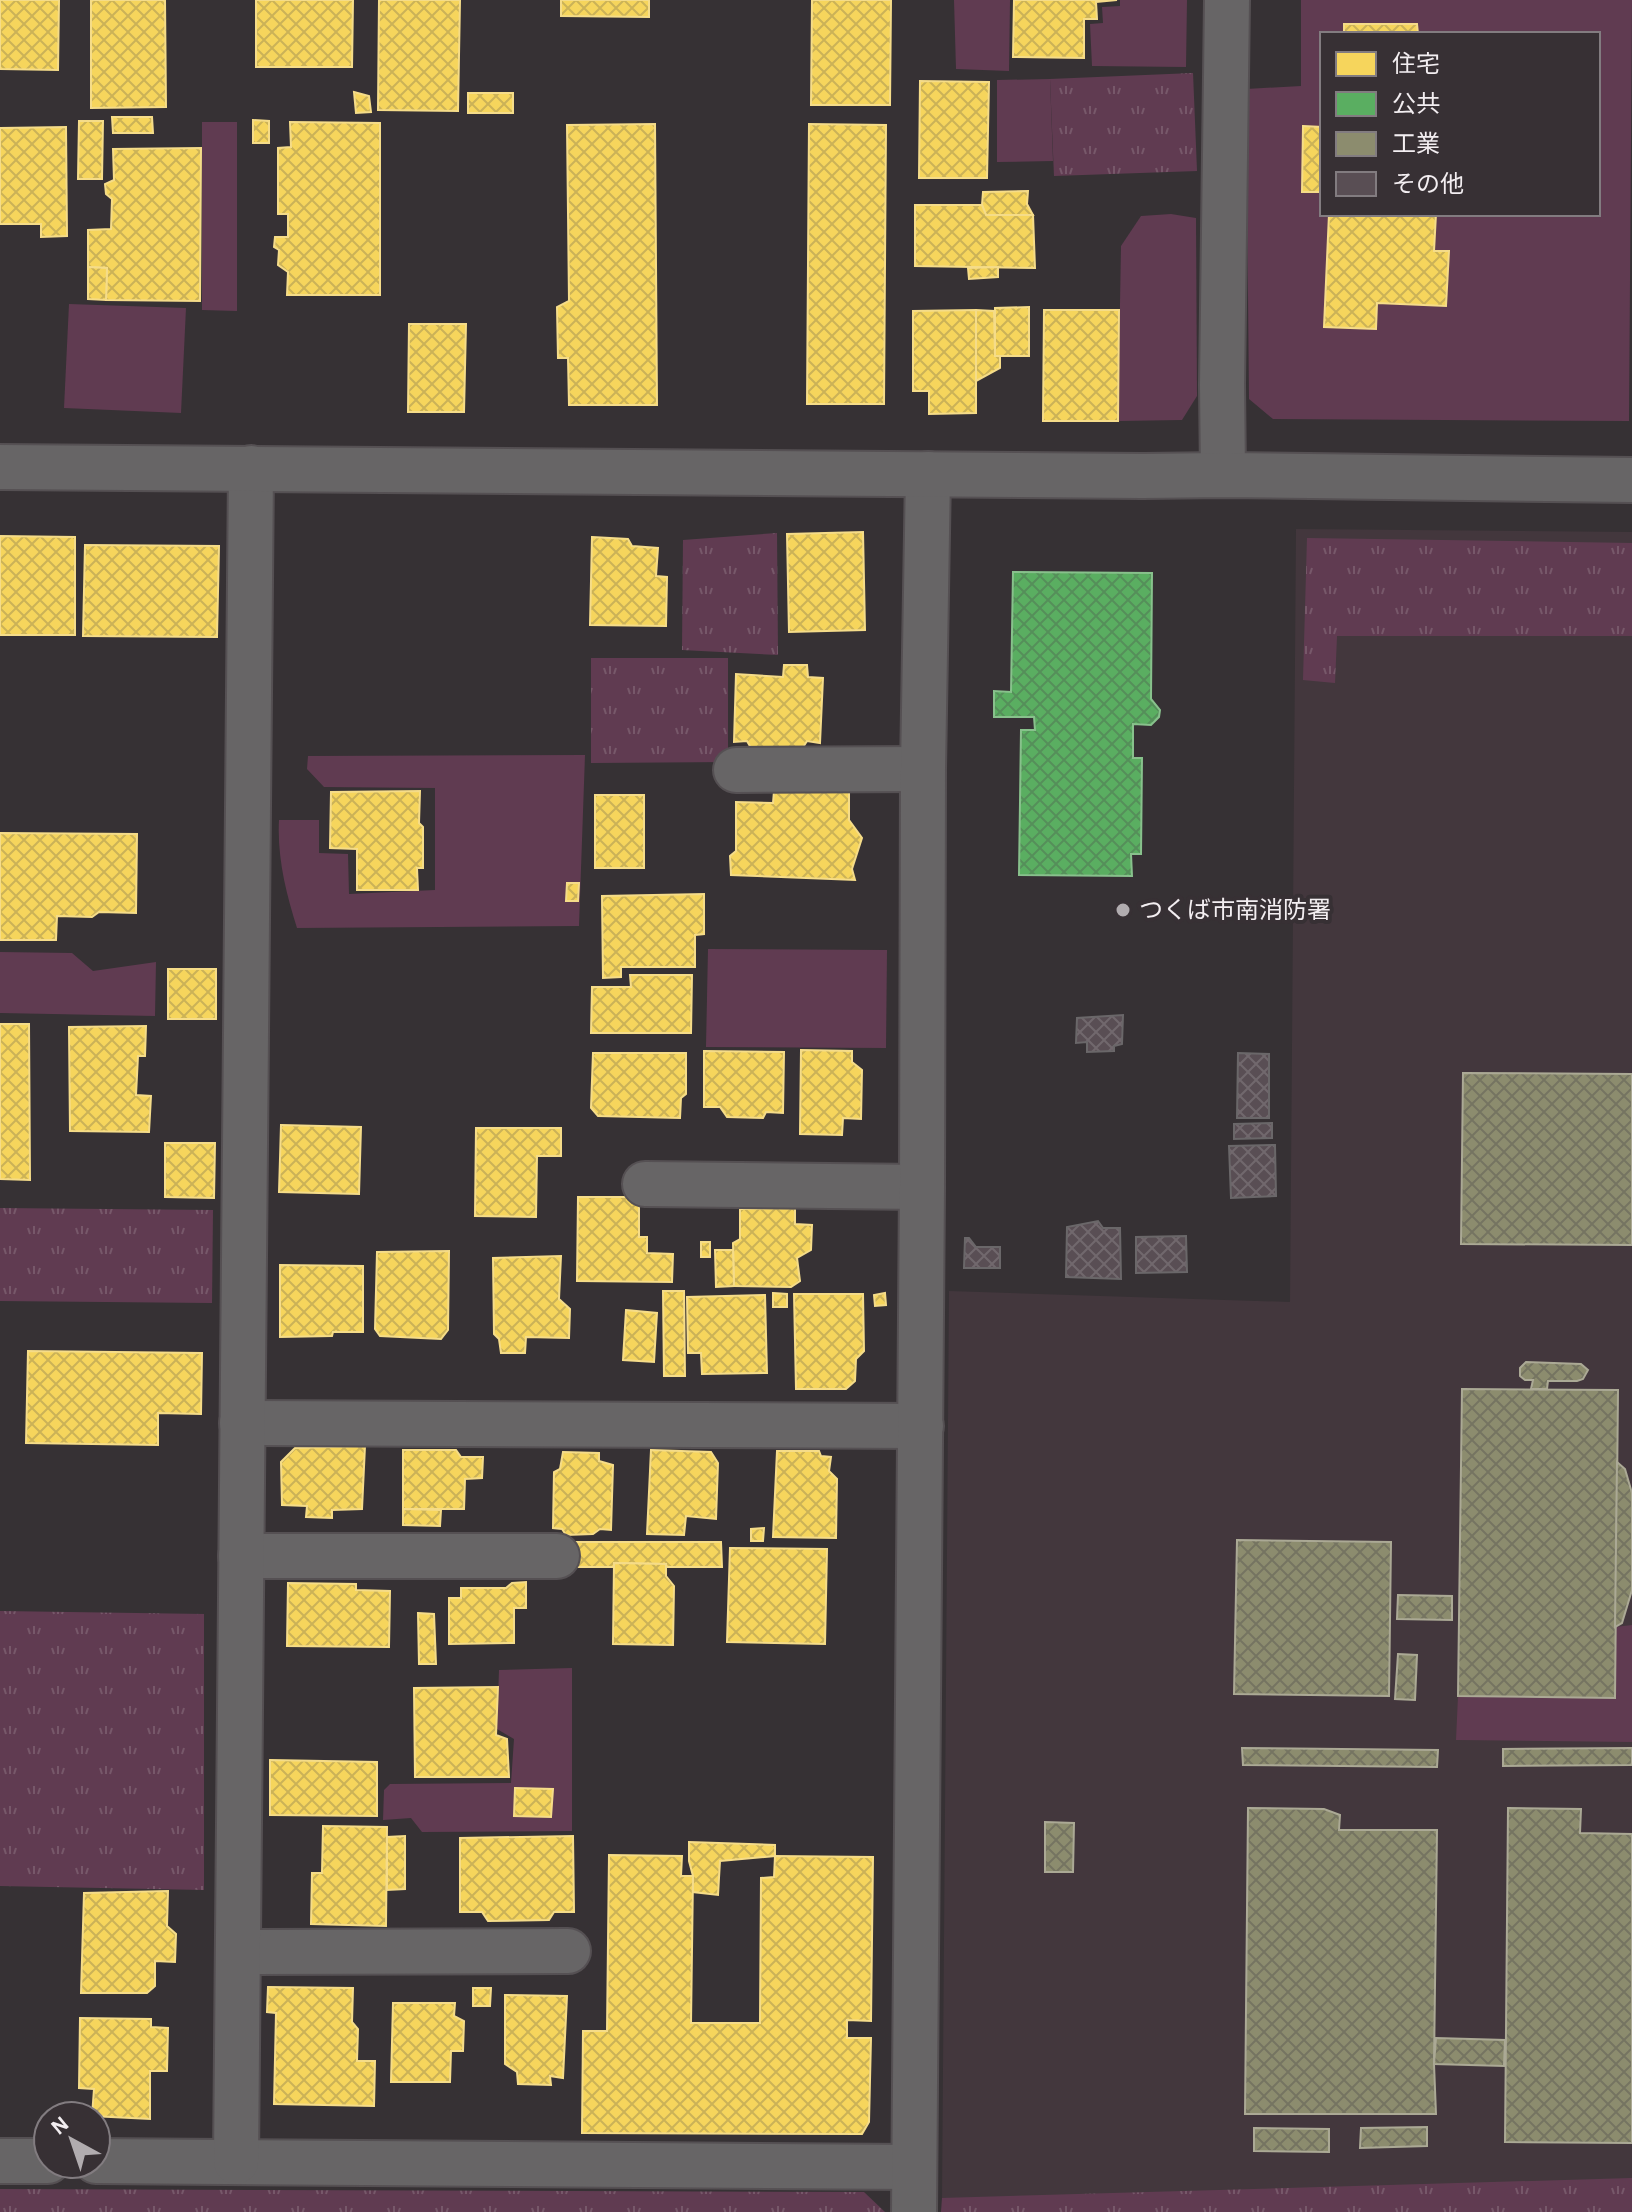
<svg xmlns="http://www.w3.org/2000/svg" width="1632" height="2212" font-family="'Alegreya Sans','Noto Sans JP',sans-serif">
<defs>
<pattern id="grass-tufts" width="24" height="20" patternUnits="userSpaceOnUse" patternTransform="scale(2)"><rect width="24" height="20" fill="#603b51"/><path d="M3 7l-1-3M5 7V3M7 7l1-3M15 17l-1-3M17 17v-4M19 17l1-3" fill="none" stroke="#77586a"/></pattern>
<pattern id="homes-cross-hatch" width="8" height="8" patternUnits="userSpaceOnUse" patternTransform="scale(2)"><rect width="8" height="8" fill="#f6d55c"/><path d="M0 0l8 8M0 8l8-8" fill="none" stroke="#cbb257"/></pattern>
<pattern id="public-cross-hatch" width="8" height="8" patternUnits="userSpaceOnUse" patternTransform="scale(2)"><rect width="8" height="8" fill="#5aae61"/><path d="M0 0l8 8M0 8l8-8" fill="none" stroke="#558f5a"/></pattern>
<pattern id="industry-cross-hatch" width="8" height="8" patternUnits="userSpaceOnUse" patternTransform="scale(2)"><rect width="8" height="8" fill="#8c8c6e"/><path d="M0 0l8 8M0 8l8-8" fill="none" stroke="#757461"/></pattern>
<pattern id="building-cross-hatch" width="8" height="8" patternUnits="userSpaceOnUse" patternTransform="scale(2)"><rect width="8" height="8" fill="#594e54"/><path d="M0 0l8 8M0 8l8-8" fill="none" stroke="#71686d"/></pattern>
</defs>
<rect width="100%" height="100%" fill="#363134"/>
<polygon fill="#43373d" points="1296,529 1632,532 1632,2201 942,2198 949,1291 1290,1302"/>
<g fill="url(#grass-tufts)">
<polygon points="1193,73 1197,171 1054,176 1050,79"/>
<polygon points="777,533 778,655 682,650 683,540"/>
<polygon points="1307,538 1632,543 1632,636 1337,636 1335,683 1303,680"/>
<polygon points="591,658 728,658 728,762 591,763"/>
<polygon points="0,1208 213,1210 212,1303 0,1301"/>
<polygon points="0,1611 204,1614 204,1890 0,1886"/>
<polygon points="1632,2178 1632,2212 941,2212 942,2198"/>
<polygon points="0,2189 864,2192 885,2212 0,2212"/>
</g>
<g fill="#603b51" fill-rule="evenodd">
<polygon points="954,0 1010,0 1009,71 956,69"/>
<polygon points="1120,0 1187,0 1186,67 1092,66 1090,24 1103,23 1102,7 1120,6"/>
<path d="M1301,0H1632L1629,421L1273,419L1249,399L1246,89L1301,86ZM1322,34H1598V214H1322Z"/>
<polygon points="1050,79 1053,161 997,162 997,80"/>
<polygon points="202,122 237,122 237,311 202,310"/>
<polygon points="1171,214 1196,218 1197,396 1182,420 1118,421 1121,246 1141,216"/>
<polygon points="69,304 186,308 181,413 64,408"/>
<path d="M585,755L579,926L297,928C286,893 277,857 279,820H319V853L348,854L349,894L435,890V788L324,787L307,769L308,756Z"/>
<polygon points="708,949 887,950 886,1048 706,1047"/>
<polygon points="0,952 72,953 93,971 156,962 155,1016 0,1013"/>
<polygon points="1632,1625 1632,1742 1456,1740 1458,1696 1614,1698 1615,1627"/>
<polygon points="572,1668 572,1831 422,1832 411,1818 383,1820 384,1790 390,1784 511,1783 514,1739 497,1729 499,1670"/>
</g>
<g fill="url(#homes-cross-hatch)" stroke="#f5dc89" stroke-width="2">
<polygon points="0,0 59,0 58,70 0,69"/>
<polygon points="91,0 165,0 166,107 91,108"/>
<polygon points="256,0 353,0 352,67 256,67"/>
<polygon points="379,0 460,0 458,111 378,110"/>
<polygon points="561,0 649,0 649,17 561,16"/>
<polygon points="812,0 891,0 890,105 811,105"/>
<polygon points="1014,0 1117,0 1096,2 1097,19 1084,19 1084,58 1013,57"/>
<polygon points="1344,24 1417,24 1418,34 1344,34"/>
<polygon points="920,81 989,82 987,178 919,178"/>
<polygon points="354,92 369,96 371,112 356,113"/>
<rect x="468" y="93" width="45" height="20"/>
<polygon points="112,117 152,117 153,133 113,133"/>
<polygon points="253,120 269,121 269,143 253,143"/>
<polygon points="79,121 103,121 102,179 78,179"/>
<polygon points="290,122 380,123 380,295 287,295 288,272 278,265 279,250 274,247 275,237 288,237 288,214 278,214 278,148 291,147"/>
<polygon points="655,124 657,405 569,405 568,358 558,358 557,307 569,301 567,125"/>
<polygon points="809,124 886,125 884,404 807,404"/>
<polygon points="1303,126 1322,127 1322,192 1302,192"/>
<polygon points="66,127 67,236 41,237 41,224 0,224 0,128"/>
<polygon points="201,148 200,301 106,300 107,268 88,267 88,230 111,229 112,199 106,194 105,184 114,180 113,149"/>
<polygon points="1028,191 1027,204 1033,215 986,215 982,205 983,192"/>
<polygon points="915,205 982,205 986,215 1033,215 1035,268 915,266"/>
<polygon points="1329,214 1436,214 1434,251 1449,251 1446,306 1377,303 1376,329 1324,327"/>
<polygon points="88,267 107,268 106,300 88,299"/>
<polygon points="998,267 998,277 969,279 968,268"/>
<polygon points="1029,307 1029,356 995,356 995,308"/>
<polygon points="976,310 976,413 929,414 929,391 913,391 913,311"/>
<polygon points="976,310 994,311 995,356 1000,356 1000,368 976,381"/>
<polygon points="1044,310 1119,310 1118,421 1043,421"/>
<polygon points="409,324 466,324 464,412 408,412"/>
<polygon points="863,532 865,630 789,632 787,534"/>
<polygon points="0,536 75,537 75,635 0,635"/>
<polygon points="592,537 628,539 632,546 658,548 656,576 667,577 666,626 590,625"/>
<polygon points="85,545 219,546 217,637 83,636"/>
<polygon points="784,665 807,665 808,677 823,678 820,743 807,741 802,749 751,748 747,741 734,742 736,674 783,677"/>
<polygon points="420,791 419,823 423,827 423,868 417,868 418,890 357,890 357,849 330,848 331,792"/>
<polygon points="774,791 849,791 849,820 862,838 852,869 855,880 731,875 730,856 736,851 736,802 773,803"/>
<rect x="595" y="795" width="49" height="73"/>
<polygon points="0,833 137,834 136,913 99,912 92,917 57,916 56,940 0,940"/>
<polygon points="567,883 579,883 578,901 566,901"/>
<polygon points="704,894 704,934 695,935 695,967 621,967 621,977 603,978 602,896"/>
<rect x="168" y="969" width="48" height="50"/>
<polygon points="630,975 692,975 691,1033 591,1033 592,987 631,987"/>
<polygon points="0,1024 29,1024 30,1180 0,1179"/>
<polygon points="146,1026 145,1056 138,1056 136,1095 151,1096 149,1132 70,1131 69,1027"/>
<polygon points="801,1050 852,1051 852,1062 862,1070 861,1119 843,1118 842,1135 800,1134"/>
<polygon points="704,1051 784,1052 783,1113 766,1112 763,1118 727,1117 720,1107 704,1107"/>
<polygon points="593,1053 686,1053 686,1094 681,1098 680,1118 598,1116 591,1108"/>
<polygon points="281,1125 361,1127 359,1194 279,1192"/>
<polygon points="476,1128 561,1128 561,1156 537,1156 536,1217 475,1216"/>
<polygon points="165,1143 215,1143 214,1198 165,1197"/>
<polygon points="578,1197 639,1197 639,1237 647,1237 647,1253 673,1254 672,1282 577,1281"/>
<polygon points="795,1208 795,1224 812,1225 811,1250 797,1258 800,1281 791,1287 734,1286 733,1243 740,1239 740,1209"/>
<rect x="701" y="1242" width="9" height="15"/>
<polygon points="715,1250 733,1250 734,1286 716,1287"/>
<polygon points="449,1251 448,1330 441,1339 380,1336 375,1329 377,1252"/>
<polygon points="561,1256 559,1299 570,1309 569,1338 526,1337 525,1353 501,1353 499,1339 494,1334 493,1258"/>
<polygon points="280,1265 363,1266 363,1332 333,1332 332,1336 280,1337"/>
<polygon points="663,1291 684,1291 685,1376 664,1376"/>
<polygon points="773,1293 787,1294 787,1307 773,1307"/>
<polygon points="885,1293 886,1305 875,1306 874,1295"/>
<polygon points="794,1294 863,1294 864,1351 856,1359 855,1381 846,1389 796,1389"/>
<polygon points="765,1295 767,1373 702,1374 701,1353 688,1353 687,1297"/>
<polygon points="626,1310 657,1313 654,1362 623,1360"/>
<polygon points="28,1351 202,1353 201,1414 158,1413 158,1445 26,1443"/>
<polygon points="365,1446 362,1509 332,1510 332,1518 306,1517 307,1506 282,1505 281,1462 295,1448"/>
<polygon points="403,1450 456,1450 461,1457 483,1457 482,1478 465,1479 464,1509 403,1509"/>
<polygon points="651,1450 711,1452 718,1463 716,1519 686,1516 684,1535 647,1534"/>
<polygon points="777,1451 819,1451 821,1456 831,1457 829,1471 837,1479 836,1538 773,1537"/>
<polygon points="563,1452 599,1453 599,1461 613,1465 611,1530 600,1529 593,1534 566,1535 562,1529 553,1528 554,1472 560,1469"/>
<polygon points="403,1509 441,1510 440,1526 403,1525"/>
<polygon points="764,1528 763,1541 751,1541 751,1529"/>
<polygon points="566,1542 721,1542 722,1567 666,1567 666,1564 614,1563 614,1567 567,1567"/>
<polygon points="730,1548 827,1549 825,1644 727,1642"/>
<polygon points="614,1563 666,1564 666,1576 674,1586 673,1645 613,1644"/>
<polygon points="526,1582 526,1608 514,1608 514,1643 449,1644 449,1598 461,1598 461,1588 506,1588 512,1583"/>
<polygon points="288,1583 356,1584 356,1590 390,1591 389,1647 287,1646"/>
<polygon points="418,1613 434,1614 436,1664 419,1664"/>
<polygon points="498,1687 496,1735 507,1739 509,1777 415,1777 414,1688"/>
<polygon points="270,1760 377,1762 377,1816 270,1815"/>
<polygon points="515,1788 553,1789 551,1817 514,1816"/>
<polygon points="323,1826 387,1827 386,1926 311,1924 312,1873 322,1873"/>
<polygon points="405,1836 405,1889 387,1890 387,1837"/>
<polygon points="573,1836 574,1912 554,1912 549,1920 488,1921 482,1912 460,1912 460,1838"/>
<polygon points="689,1842 775,1845 775,1856 720,1861 718,1895 693,1892 693,1876 689,1861"/>
<polygon points="609,1855 682,1856 681,1876 693,1876 691,2023 760,2023 761,1878 774,1877 775,1856 873,1857 871,2021 847,2020 847,2038 871,2038 869,2122 862,2134 582,2133 583,2031 607,2031"/>
<polygon points="168,1891 167,1926 176,1934 175,1962 155,1961 155,1986 147,1993 81,1993 84,1893"/>
<polygon points="268,1987 353,1988 352,2022 358,2029 357,2061 375,2061 374,2106 274,2104 276,2013 267,2012"/>
<polygon points="473,1988 491,1988 490,2006 473,2006"/>
<polygon points="505,1995 567,1996 563,2078 550,2076 551,2085 518,2084 517,2072 505,2064"/>
<polygon points="393,2003 455,2003 454,2016 464,2021 463,2051 451,2051 450,2082 391,2082"/>
<polygon points="80,2018 151,2019 151,2027 168,2028 167,2071 150,2071 150,2119 92,2116 94,2089 79,2088"/>
</g>
<polygon fill="url(#public-cross-hatch)" stroke="#88c18c" stroke-width="2" points="1013,572 1152,573 1151,699 1160,710 1159,717 1151,725 1133,724 1133,758 1142,758 1141,854 1131,854 1132,876 1019,875 1021,730 1035,730 1034,717 994,717 994,691 1011,692"/>
<g fill="url(#industry-cross-hatch)" stroke="#aba995" stroke-width="2">
<polygon points="1463,1073 1632,1074 1632,1245 1461,1244"/>
<polygon points="1526,1362 1581,1364 1588,1370 1583,1379 1577,1381 1548,1381 1547,1389 1531,1389 1533,1380 1525,1380 1520,1376 1520,1368"/>
<polygon points="1462,1389 1618,1390 1615,1698 1458,1696"/>
<polygon points="1617,1462 1625,1469 1632,1493 1632,1590 1622,1623 1615,1627"/>
<polygon points="1237,1540 1391,1542 1389,1696 1234,1694"/>
<polygon points="1398,1595 1452,1596 1452,1620 1397,1619"/>
<polygon points="1398,1654 1417,1655 1415,1700 1395,1699"/>
<polygon points="1242,1748 1438,1750 1437,1767 1243,1765"/>
<polygon points="1632,1748 1632,1765 1503,1766 1503,1749"/>
<polygon points="1248,1808 1324,1809 1340,1815 1339,1830 1437,1830 1434,2064 1436,2114 1245,2114"/>
<polygon points="1508,1808 1581,1809 1580,1833 1632,1834 1632,2143 1505,2142"/>
<polygon points="1045,1822 1074,1823 1073,1872 1045,1872"/>
<polygon points="1436,2038 1505,2040 1504,2066 1434,2064"/>
<polygon points="1427,2127 1427,2146 1360,2148 1361,2128"/>
<polygon points="1254,2128 1329,2129 1329,2152 1254,2151"/>
</g>
<g fill="url(#building-cross-hatch)" stroke="#6a6769" stroke-width="2">
<polygon points="1123,1015 1122,1044 1114,1046 1114,1051 1087,1052 1087,1042 1076,1043 1077,1018"/>
<polygon points="1238,1053 1269,1054 1269,1118 1237,1118"/>
<polygon points="1272,1123 1272,1138 1234,1139 1234,1124"/>
<polygon points="1275,1145 1276,1196 1231,1198 1229,1146"/>
<polygon points="1098,1221 1103,1228 1120,1228 1121,1279 1066,1277 1067,1227"/>
<polygon points="1186,1236 1187,1272 1136,1273 1136,1237"/>
<polygon points="965,1238 969,1238 976,1247 1000,1247 1000,1268 964,1268"/>
</g>
<g fill="none" stroke-linecap="round" stroke-linejoin="round">
<defs>
<g id="minor">
<polyline points="1223,475 1222,385 1227,0"/>
<polyline points="736,770 923,769"/>
<polyline points="645,1184 922,1187"/>
<polyline points="242,1423 921,1426"/>
<polyline points="241,1556 557,1556"/>
<polyline points="238,1952 568,1951"/>
<polyline points="0,2161 48,2161"/>
<polyline points="96,2161 914,2167"/>
<polyline points="236,2162 251,468"/>
<polyline points="914,2212 922,1187 923,769 928,474"/>
</g>
<polyline id="tertiary" points="0,467 1143,476 1223,475 1632,480"/>
</defs>
<use href="#minor" stroke="#555053" stroke-width="48"/>
<use href="#tertiary" stroke="#555053" stroke-width="48"/>
<use href="#minor" stroke="#676566" stroke-width="44"/>
<use href="#tertiary" stroke="#676566" stroke-width="44"/>
</g>
<circle fill="#b1acaf" stroke="#373034" stroke-width="3" cx="1123" cy="910" r="8"/>
<g text-anchor="middle" stroke-width="8" stroke-linejoin="round" paint-order="stroke">
<g font-size="24" fill="#f3eef1" stroke="#373034" text-anchor="start">
<text x="1139" y="918">つくば市南消防署</text>
</g>
</g>
<rect x="1320" y="32" width="280" height="184" fill="#373034" stroke="#827c80" stroke-width="2"/>
<rect x="1336" y="52" width="40" height="24" fill="#f6d55c" stroke="#827c80" stroke-width="2"/>
<text x="1392" y="72" font-size="24" fill="#f3eef1">住宅</text>
<rect x="1336" y="92" width="40" height="24" fill="#5aae61" stroke="#827c80" stroke-width="2"/>
<text x="1392" y="112" font-size="24" fill="#f3eef1">公共</text>
<rect x="1336" y="132" width="40" height="24" fill="#8c8c6e" stroke="#827c80" stroke-width="2"/>
<text x="1392" y="152" font-size="24" fill="#f3eef1">工業</text>
<rect x="1336" y="172" width="40" height="24" fill="#594e54" stroke="#827c80" stroke-width="2"/>
<text x="1392" y="192" font-size="24" fill="#f3eef1">その他</text>
<g transform="translate(72 2140) rotate(320)"><circle r="38" fill="#373034" stroke="#827c80" stroke-width="2"/>
<path d="M0-6L14 30L0 20L-14 30Z" fill="#b1acaf"/>
<text y="-12" font-size="22" font-weight="bold" text-anchor="middle" fill="#f3eef1">N</text>
</g>
</svg>
